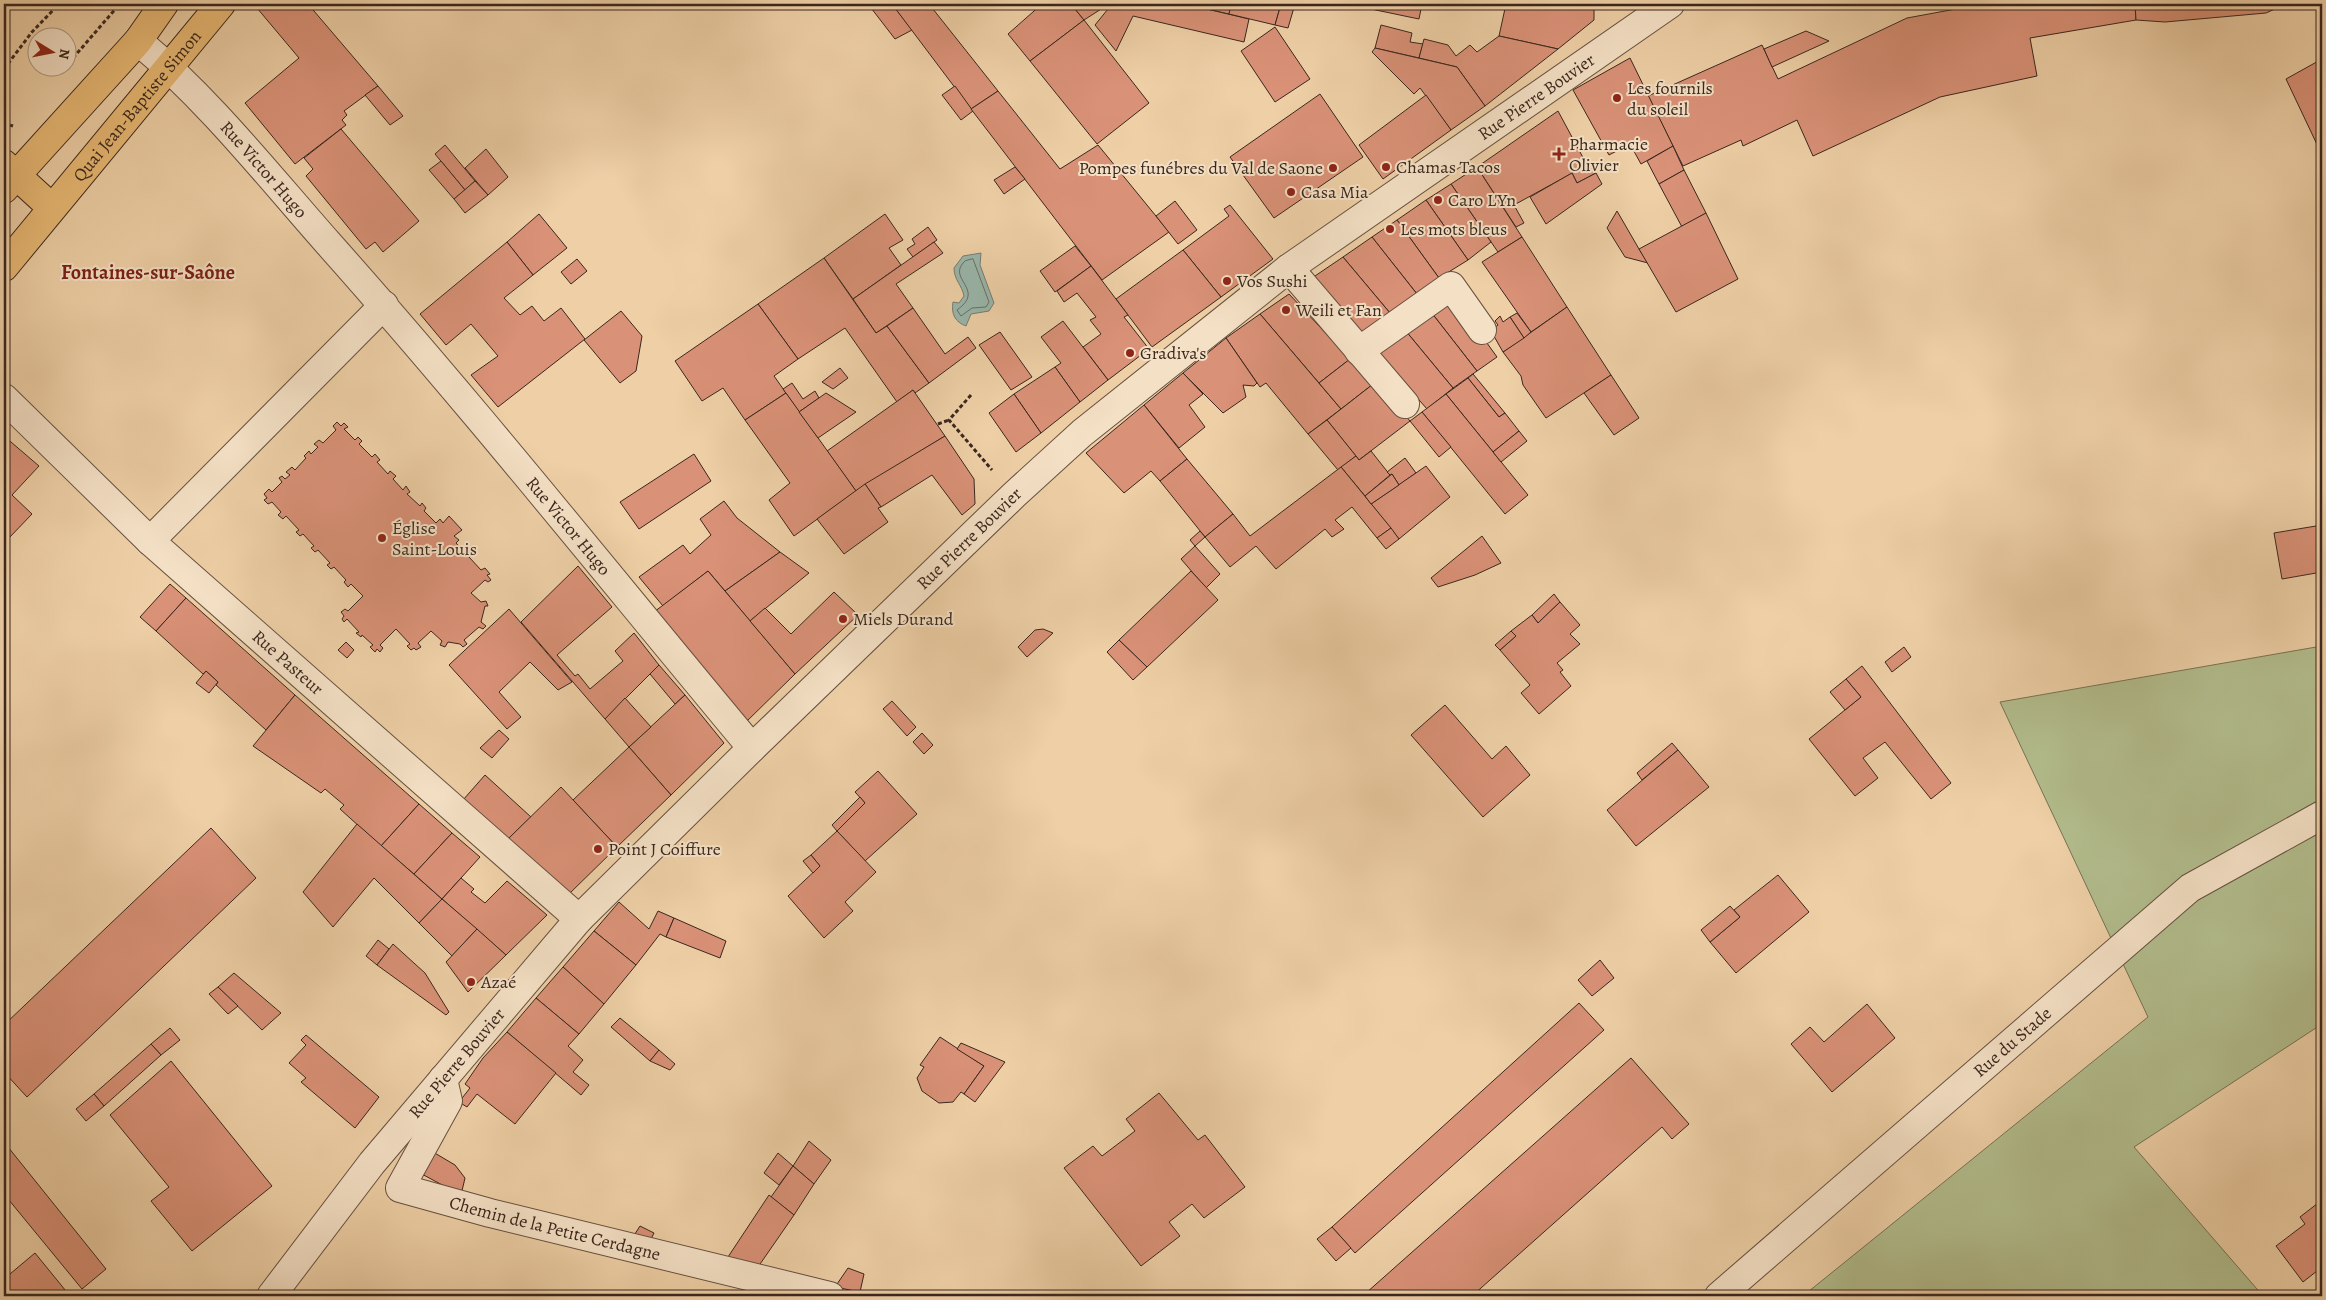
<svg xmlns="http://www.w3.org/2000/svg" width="2326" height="1300" font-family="Alegreya,serif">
<rect width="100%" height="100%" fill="#eecfa6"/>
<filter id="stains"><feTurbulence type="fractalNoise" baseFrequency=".004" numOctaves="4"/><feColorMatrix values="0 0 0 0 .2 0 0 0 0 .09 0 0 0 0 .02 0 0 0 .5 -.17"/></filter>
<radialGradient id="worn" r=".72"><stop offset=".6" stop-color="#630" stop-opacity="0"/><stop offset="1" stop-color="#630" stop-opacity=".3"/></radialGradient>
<polygon fill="#b2bc8c" stroke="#767255" points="2322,646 2322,1024 2134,1147 2263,1296 1803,1296 2148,1017 2000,702"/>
<path fill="#99b6aa" stroke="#737d72" d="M981,253L980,265L994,303L989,311L971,314L966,326C955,322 951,314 953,302L959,303L964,296C962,285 954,280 954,268L963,256Z"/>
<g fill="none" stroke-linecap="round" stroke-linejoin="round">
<path stroke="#6a6e64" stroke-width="1" d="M973,259L989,302L986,307L972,308L961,316L957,310C987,289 945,279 965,261Z"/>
</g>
<g fill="#d99177" stroke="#3a271e">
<polygon points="261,4 308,4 378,86 344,111 347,115 342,120 346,125 295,164 245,103 299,58 257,8"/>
<polygon points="868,4 892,4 912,30 895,39"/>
<polygon points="892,4 929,4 998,91 971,109"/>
<polygon points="1042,4 1071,4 1084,20 1030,61 1008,34"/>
<polygon points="1071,4 1109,4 1084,20"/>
<polygon points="1119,4 1186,4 1249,19 1244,42 1133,16 1116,51 1095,25 1108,9"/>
<polygon points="1186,4 1231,4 1229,14"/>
<polygon points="1231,4 1259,4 1273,8 1275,4 1281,4 1275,25 1229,14"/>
<polygon points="1281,4 1295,4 1288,28 1275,25"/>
<polygon points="1347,4 1422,4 1419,19"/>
<polygon points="1506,4 1584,4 1594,6 1594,20 1558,49 1499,36"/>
<polygon points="1983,4 2135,4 2136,20 2030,38 2037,76 1940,97 1813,156 1797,120 1743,146 1741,140 1683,166 1648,96 1762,45 1778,79 1907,18"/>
<polygon points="2135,4 2286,4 2266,13 2165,22 2136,20"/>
<polygon points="1084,20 1149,103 1097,144 1030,61"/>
<polygon points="1381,25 1412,33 1410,42 1423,44 1419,58 1375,48"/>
<polygon points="1275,27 1310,79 1275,102 1241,51"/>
<polygon points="1806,31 1829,41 1772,67 1764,49"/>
<polygon points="1499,36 1558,49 1485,106 1457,67 1419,58 1424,39 1448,45 1456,56 1470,45 1477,52"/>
<polygon points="1375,48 1457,67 1485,106 1451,130 1420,88 1414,94 1372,52"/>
<polygon points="1630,58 1673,146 1641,164 1630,144 1609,155 1573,90"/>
<polygon points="2322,59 2322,155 2286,79"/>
<polygon points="378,86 403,116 390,125 365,95"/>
<polygon points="955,86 973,111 961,120 942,95"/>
<polygon points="998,91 1060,169 1098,145 1169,232 1102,280 971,109"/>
<polygon points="1320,94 1363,157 1274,218 1230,157"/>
<polygon points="1426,95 1451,130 1383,179 1359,145"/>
<polygon points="1558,111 1587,165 1514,205 1524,223 1516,227 1477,167"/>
<polygon points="341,129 419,221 383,252 375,242 366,249 306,176 313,169 304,158"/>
<polygon points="445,145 475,181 465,190 435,154"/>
<polygon points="1673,146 1684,170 1659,184 1647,161"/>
<polygon points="486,149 508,177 488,195 465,168"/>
<polygon points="441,161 465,190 454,199 429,170"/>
<polygon points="1587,165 1596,173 1577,183 1572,173"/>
<polygon points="1015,167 1025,179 1004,194 994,180"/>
<polygon points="1477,167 1522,237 1498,252 1451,184"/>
<polygon points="1684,170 1706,213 1682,227 1659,184"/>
<polygon points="1572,173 1577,183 1596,173 1602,184 1546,224 1530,197"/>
<polygon points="475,181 488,195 465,213 454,199"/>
<polygon points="1451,184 1491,242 1468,260 1426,200"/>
<polygon points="1426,200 1468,260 1439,278 1397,220"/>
<polygon points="1175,201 1197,230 1178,244 1156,216"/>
<polygon points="1230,205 1273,259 1221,297 1183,250 1229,216 1224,209"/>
<polygon points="1617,211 1639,249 1648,263 1625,257 1607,228"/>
<polygon points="1706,213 1738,279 1676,312 1639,249"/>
<polygon points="539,214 567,248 533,275 507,242"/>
<polygon points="885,214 903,240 889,248 901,265 853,299 824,258"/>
<polygon points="1397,220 1439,278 1417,294 1372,237"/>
<polygon points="928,227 937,240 913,257 907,249 915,244 912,239"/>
<polygon points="1372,237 1417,294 1390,313 1343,257"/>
<polygon points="1522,237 1567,307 1531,332 1482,262"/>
<polygon points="507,242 533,275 504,298 520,315 532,306 544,321 561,308 585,339 498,407 471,375 498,356 471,324 446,345 420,314"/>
<polygon points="934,242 943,253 896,284 913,308 876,333 853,299"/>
<polygon points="1075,246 1091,266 1055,292 1040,271"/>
<polygon points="1183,250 1221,297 1152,347 1116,299"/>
<polygon points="1343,257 1390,313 1362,334 1312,278"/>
<polygon points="824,258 876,333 887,326 929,383 915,393 913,390 897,402 845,328 798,359 758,304"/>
<polygon points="577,259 587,271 571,284 561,272"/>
<polygon points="1091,266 1128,315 1124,317 1149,349 1108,380 1083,347 1101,334 1090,320 1096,317 1077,293 1064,302 1057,291"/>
<polygon points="1451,293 1497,357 1477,371 1431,312"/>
<polygon points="1289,294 1350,359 1319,383 1260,314"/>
<polygon points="758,304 798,359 774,376 786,393 745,420 723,388 702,401 675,361"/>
<polygon points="1567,307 1611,375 1546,418 1523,385 1521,376 1503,352"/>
<polygon points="913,308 945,354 968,337 976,348 929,383 887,326"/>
<polygon points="621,311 642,336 636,371 620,383 584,340"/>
<polygon points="1431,312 1477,371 1453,388 1405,330"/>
<polygon points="1517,313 1531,332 1524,338 1510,317"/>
<polygon points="1260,314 1341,409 1308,434 1266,383 1260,387 1226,338"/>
<polygon points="1500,316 1503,322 1510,317 1524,338 1503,352 1491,331 1498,325 1495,321"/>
<polygon points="1063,321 1108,380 1080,402 1055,367 1061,363 1041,337"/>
<polygon points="1405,330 1453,388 1427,409 1376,351"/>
<polygon points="1000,332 1032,377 1011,390 979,345"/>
<polygon points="1226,338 1257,383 1254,386 1243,385 1246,397 1223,413 1183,373"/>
<polygon points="1350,359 1377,381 1341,409 1319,383"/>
<polygon points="1055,367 1080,402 1041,433 1014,394"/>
<polygon points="840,368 848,378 833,389 822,382"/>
<polygon points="1183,373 1203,394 1189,405 1205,427 1179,448 1144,405"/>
<polygon points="1473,374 1505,413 1499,417 1468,378"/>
<polygon points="1611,375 1639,418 1614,435 1584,393"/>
<polygon points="1468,378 1499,417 1505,413 1519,431 1493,452 1446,394"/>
<polygon points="1377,381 1410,421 1359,460 1327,420"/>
<polygon points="792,383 803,399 815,391 819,398 799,412 783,389"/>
<polygon points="913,390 945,436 856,491 827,451"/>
<polygon points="786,393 856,491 794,536 769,500 790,483 745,420"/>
<polygon points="826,393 856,412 818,438 799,412"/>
<polygon points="1014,394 1041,433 1016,452 989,413"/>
<polygon points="1446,394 1528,495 1505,514 1422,412"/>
<polygon points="1144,405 1187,459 1160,481 1151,471 1124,493 1086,453"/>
<polygon points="1422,412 1451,447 1439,457 1410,421"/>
<polygon points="1327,420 1356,456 1338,470 1308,434"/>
<polygon points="337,422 341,426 344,423 348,427 344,429 355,440 358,437 362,441 359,444 372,457 375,454 380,460 377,462 388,474 390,471 396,476 393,479 403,490 406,486 410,492 407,494 420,506 422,503 426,508 424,511 436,523 440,519 443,523 449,516 462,530 454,536 459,540 456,543 465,553 468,550 472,555 469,557 481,570 485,568 490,574 487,575 491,580 488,582 485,580 471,593 481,602 486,601 488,606 485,606 481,622 486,626 483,629 479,627 464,640 467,644 463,647 460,644 448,642 445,647 440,645 442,641 431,631 418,643 421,647 416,650 414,648 411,650 407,646 410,644 396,629 380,645 383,648 380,652 377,649 375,652 370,647 373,645 362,635 361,637 356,633 359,632 347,619 344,622 342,619 344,616 341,612 345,609 348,611 363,596 351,584 348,587 344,582 346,580 334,567 331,569 327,565 330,563 318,550 315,552 311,548 314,546 303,534 300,536 296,532 299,530 286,516 283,519 278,515 281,512 272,502 268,504 264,500 267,498 264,494 269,489 272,492 282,482 279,478 282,476 285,479 290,475 286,472 292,467 295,470 306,458 304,456 309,451 311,454 318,447 314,444 319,440 323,443 336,430 333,426"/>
<polygon points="1519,431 1527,441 1501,462 1493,452"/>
<polygon points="4,436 39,466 12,495 32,514 8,539 4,536"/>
<polygon points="945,436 974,479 975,504 962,515 932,475 881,507 865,484"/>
<polygon points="1371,451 1390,475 1365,496 1341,467 1356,456 1359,460"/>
<polygon points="694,454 711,481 639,529 620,502"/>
<polygon points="1405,458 1416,473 1399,485 1392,474 1390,475 1387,472"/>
<polygon points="1187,459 1233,514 1205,537 1160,481"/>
<polygon points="1426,466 1450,497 1399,539 1371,504"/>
<polygon points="1341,467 1391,528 1377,538 1352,507 1335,520 1344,529 1332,537 1325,529 1276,569 1256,546 1230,567 1205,537 1233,514 1250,536"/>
<polygon points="1392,474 1399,485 1371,504 1365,496"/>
<polygon points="865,484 881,507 878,508 888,522 844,554 817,519"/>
<polygon points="724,501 737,518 780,552 725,591 708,571 663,606 639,577 683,545 690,554 711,535 700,519"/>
<polygon points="2322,525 2322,572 2282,579 2274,533"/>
<polygon points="1391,528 1399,539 1386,549 1377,538"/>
<polygon points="1200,531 1205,537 1195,546 1190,540"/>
<polygon points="1482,536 1501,563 1475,575 1438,587 1431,578"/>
<polygon points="1195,546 1220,574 1206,588 1181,559"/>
<polygon points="780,552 809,573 750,621 725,591"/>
<polygon points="578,566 612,607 557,655 575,676 578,674 590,689 623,661 615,651 634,633 659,665 605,719 521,622"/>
<polygon points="708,571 795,674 745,723 654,612"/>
<polygon points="1191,571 1218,600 1147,667 1119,640"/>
<polygon points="170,584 186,598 156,631 140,617"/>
<polygon points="834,592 858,615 795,674 750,621 765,608 791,634"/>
<polygon points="1554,594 1560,602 1538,623 1532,615"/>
<polygon points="186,598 295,695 266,730 216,685 218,682 206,671 203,674 156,631"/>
<polygon points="1560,602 1580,625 1570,634 1580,644 1557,663 1563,670 1560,672 1571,686 1539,714 1521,693 1530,685 1500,650 1516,636 1511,631 1532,615 1538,623"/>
<polygon points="509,609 572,682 558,690 530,662 499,692 521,717 507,729 449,665"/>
<polygon points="1043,629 1053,633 1027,657 1018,647 1035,630"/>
<polygon points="1511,631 1516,636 1500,650 1495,645"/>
<polygon points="1119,640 1147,667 1133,680 1107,652"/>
<polygon points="346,642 354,650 347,658 338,650"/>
<polygon points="1904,647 1911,657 1892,672 1885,662"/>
<polygon points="659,665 685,695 675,704 650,674"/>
<polygon points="1862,666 1951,783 1931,799 1885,742 1863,758 1878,778 1855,796 1809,739 1861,697 1846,679"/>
<polygon points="206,671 218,682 209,693 196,683"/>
<polygon points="1846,679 1861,697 1845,710 1830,692"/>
<polygon points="295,695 419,804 381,846 340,809 344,805 325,789 321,793 253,746"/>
<polygon points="685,695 724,743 671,795 629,747"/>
<polygon points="625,698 651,727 629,747 605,719"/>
<polygon points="892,701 916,727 907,736 883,709"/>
<polygon points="1445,705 1492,759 1506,746 1530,775 1483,817 1411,735"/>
<polygon points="499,730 509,739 492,758 480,748"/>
<polygon points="922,733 933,745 924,754 913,742"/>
<polygon points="1672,743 1678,750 1642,780 1637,773"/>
<polygon points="629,747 671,795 617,847 573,800"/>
<polygon points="1678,750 1709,787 1636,846 1607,810"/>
<polygon points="878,771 917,814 865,861 837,831 865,803 855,792"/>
<polygon points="485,775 531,817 507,840 463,800"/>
<polygon points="561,787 617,847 568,895 507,840"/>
<polygon points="860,797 865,803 837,831 832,825"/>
<polygon points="419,804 452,833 414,874 381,846"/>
<polygon points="357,824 442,899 419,923 374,878 333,927 303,892"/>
<polygon points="211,828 256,878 27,1097 4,1072 4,1025"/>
<polygon points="837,831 876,872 845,902 853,911 824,938 788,896 820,866 811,855"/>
<polygon points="452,833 480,857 442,899 414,874"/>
<polygon points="811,855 820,866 813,873 803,861"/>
<polygon points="1778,875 1809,912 1736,973 1710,942 1740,917 1734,910"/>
<polygon points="461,878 474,889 471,892 485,903 507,881 547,915 506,955 442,899"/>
<polygon points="442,899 477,929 452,956 419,923"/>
<polygon points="619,902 649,929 658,911 674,918 666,937 660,934 636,965 594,931"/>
<polygon points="1730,906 1740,917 1710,942 1701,930"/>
<polygon points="674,918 726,941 720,958 666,937"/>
<polygon points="477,929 506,955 468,992 446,962"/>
<polygon points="594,931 636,965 604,1004 563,967"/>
<polygon points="378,940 389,949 377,965 366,956"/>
<polygon points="393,944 425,973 449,1012 446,1015 377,965"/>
<polygon points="1600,960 1614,978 1592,996 1578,980"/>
<polygon points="563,967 604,1004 579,1034 536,998"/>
<polygon points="234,973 281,1013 262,1030 218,987"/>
<polygon points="218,987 238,1006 228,1014 209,994"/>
<polygon points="536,998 579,1034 568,1046 583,1060 573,1072 589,1085 581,1095 507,1032"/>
<polygon points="1579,1003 1604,1030 1355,1253 1332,1227"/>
<polygon points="1867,1004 1895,1038 1832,1092 1791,1044 1810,1027 1824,1042"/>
<polygon points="620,1018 659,1050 650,1061 611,1027"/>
<polygon points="170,1028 180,1040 161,1055 151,1044"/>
<polygon points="507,1032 556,1073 515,1124 477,1094 467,1107 459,1102 470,1088 465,1084 483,1058"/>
<polygon points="306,1035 379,1097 355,1128 301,1082 306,1078 289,1063 306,1045 301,1040"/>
<polygon points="940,1037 984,1066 964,1094 961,1092 953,1102 939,1103 922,1091 917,1078 924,1067 920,1065"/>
<polygon points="961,1043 1005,1062 975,1102 964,1094 984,1066 957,1049"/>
<polygon points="151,1044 161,1055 104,1106 94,1094"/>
<polygon points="659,1050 675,1064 670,1070 650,1061"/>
<polygon points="1631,1058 1689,1124 1672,1139 1662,1127 1472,1296 1369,1296 1366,1293"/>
<polygon points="171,1061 272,1186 192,1251 151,1201 169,1187 110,1115"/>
<polygon points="1159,1093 1198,1140 1205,1135 1245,1187 1204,1218 1192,1204 1169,1222 1180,1236 1141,1266 1064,1168 1093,1146 1102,1156 1135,1131 1126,1119"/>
<polygon points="94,1094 104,1106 86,1121 76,1109"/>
<polygon points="809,1141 831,1160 814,1184 793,1166"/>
<polygon points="4,1142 106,1269 82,1289 4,1194"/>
<polygon points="433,1152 455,1165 465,1178 461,1195 418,1172"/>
<polygon points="778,1153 793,1166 779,1185 764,1173"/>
<polygon points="793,1166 814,1184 794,1215 771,1197"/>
<polygon points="769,1195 794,1215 758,1267 726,1260"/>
<polygon points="2322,1200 2322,1267 2303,1282 2276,1246 2305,1224 2300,1217"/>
<polygon points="640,1226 654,1233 650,1241 633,1237"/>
<polygon points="1332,1227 1351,1248 1336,1261 1317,1239"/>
<polygon points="35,1253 70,1296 6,1296 4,1294 4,1279"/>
<polygon points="848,1268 864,1274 860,1292 835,1287"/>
</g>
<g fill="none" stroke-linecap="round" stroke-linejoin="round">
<defs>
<g id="street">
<path id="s1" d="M138,41C209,100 267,174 328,243C474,407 611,579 752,748"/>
<polyline points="1289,268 1405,404"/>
<polyline points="1359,351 1451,286 1482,330"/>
<path id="s2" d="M4,398L150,541L579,919"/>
<polyline points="150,541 384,305"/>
<path id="s3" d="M443,1079L448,1101L400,1188L490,1213L830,1296"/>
<path id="s4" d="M271,1296L372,1163L579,919L752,748L1014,495L1082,433L1289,268L1670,4"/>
<path id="s5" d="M1719,1296L2190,888L2322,815"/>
</g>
<g id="primary">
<polyline points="4,164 51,207"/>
<polyline points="4,189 138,41 164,4"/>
<path id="s6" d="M4,267L221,4"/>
</g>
</defs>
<use href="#street" stroke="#675140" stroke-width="30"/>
<use href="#primary" stroke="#3a271e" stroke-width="30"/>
<g stroke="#3a271e" stroke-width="3" stroke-dasharray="4 2.5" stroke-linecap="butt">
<polyline points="73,58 118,6"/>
<polyline points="4,69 32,32 59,4"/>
<polyline points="4,123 13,126"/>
<polyline points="971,395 949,420 992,470"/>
<polyline points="938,424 949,420"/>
</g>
<use href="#street" stroke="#f4e0c5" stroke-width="28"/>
<use href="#primary" stroke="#e7b873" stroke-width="28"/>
</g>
<g fill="#8f2418" stroke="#f4e0c5" stroke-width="2">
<circle cx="1617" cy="98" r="5"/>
<path d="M1556.5 146.5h5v5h5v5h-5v5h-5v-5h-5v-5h5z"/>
<circle cx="1386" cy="167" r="5"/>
<circle cx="1333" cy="168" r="5"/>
<circle cx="1291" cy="192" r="5"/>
<circle cx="1438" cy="200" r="5"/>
<circle cx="1390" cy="229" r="5"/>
<circle cx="1227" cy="281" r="5"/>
<circle cx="1286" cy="310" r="5"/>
<circle cx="1130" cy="353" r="5"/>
<circle cx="382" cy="538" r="5"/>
<circle cx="843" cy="619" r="5"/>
<circle cx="598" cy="849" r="5"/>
<circle cx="471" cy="982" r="5"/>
</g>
<g text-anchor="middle" stroke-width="4" stroke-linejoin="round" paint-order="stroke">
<g font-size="18" fill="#3a271e" stroke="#f4e0c5" text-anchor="start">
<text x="1627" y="94">Les fournils<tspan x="1627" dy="21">du soleil</tspan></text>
<text x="1569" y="150">Pharmacie<tspan x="1569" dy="21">Olivier</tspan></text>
<text x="1396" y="173">Chamas Tacos</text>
<text x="1323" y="174" text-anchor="end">Pompes funébres du Val de Saone</text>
<text x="1301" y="198">Casa Mia</text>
<text x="1448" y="206">Caro L'Yn</text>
<text x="1400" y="235">Les mots bleus</text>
<text x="1237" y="287">Vos Sushi</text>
<text x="1296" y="316">Weili et Fan</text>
<text x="1140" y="359">Gradiva's</text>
<text x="392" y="534">Église<tspan x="392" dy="21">Saint-Louis</tspan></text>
<text x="853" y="625">Miels Durand</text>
<text x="608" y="855">Point J Coiffure</text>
<text x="481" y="988">Azaé</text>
</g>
<g font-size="18" fill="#3a271e" stroke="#f4e0c5">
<text dy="6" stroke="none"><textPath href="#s4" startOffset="1752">Rue Pierre Bouvier</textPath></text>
<text dy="6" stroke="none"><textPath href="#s6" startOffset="209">Quai Jean-Baptiste Simon</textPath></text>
<text dy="6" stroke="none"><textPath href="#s1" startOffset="180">Rue Victor Hugo</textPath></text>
<text dy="6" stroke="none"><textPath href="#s1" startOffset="649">Rue Victor Hugo</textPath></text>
<text dy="6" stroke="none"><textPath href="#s4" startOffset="1032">Rue Pierre Bouvier</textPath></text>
<text dy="6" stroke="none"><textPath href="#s2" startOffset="388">Rue Pasteur</textPath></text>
<text dy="6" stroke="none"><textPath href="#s5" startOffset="388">Rue du Stade</textPath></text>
<text dy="6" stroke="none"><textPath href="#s4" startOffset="298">Rue Pierre Bouvier</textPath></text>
<text dy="6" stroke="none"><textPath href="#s3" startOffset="282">Chemin de la Petite Cerdagne</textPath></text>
</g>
<g font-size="20" font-weight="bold" fill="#7a1f14" stroke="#f4e0c5">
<text x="148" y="279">Fontaines-sur-Saône</text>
</g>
</g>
<rect width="2326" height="1300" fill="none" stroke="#eecfa6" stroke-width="20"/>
<rect x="5" y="5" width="2316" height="1290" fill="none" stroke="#3a271e" stroke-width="2.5"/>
<rect x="10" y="10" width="2306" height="1280" fill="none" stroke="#3a271e"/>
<g transform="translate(52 52) rotate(100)"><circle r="24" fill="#f4e0c5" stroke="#aa9682"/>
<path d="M0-4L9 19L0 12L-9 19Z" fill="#8f2418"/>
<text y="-8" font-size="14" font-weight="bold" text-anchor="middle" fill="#3a271e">N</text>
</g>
<rect width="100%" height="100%" filter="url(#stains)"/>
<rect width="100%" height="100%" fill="url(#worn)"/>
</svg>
